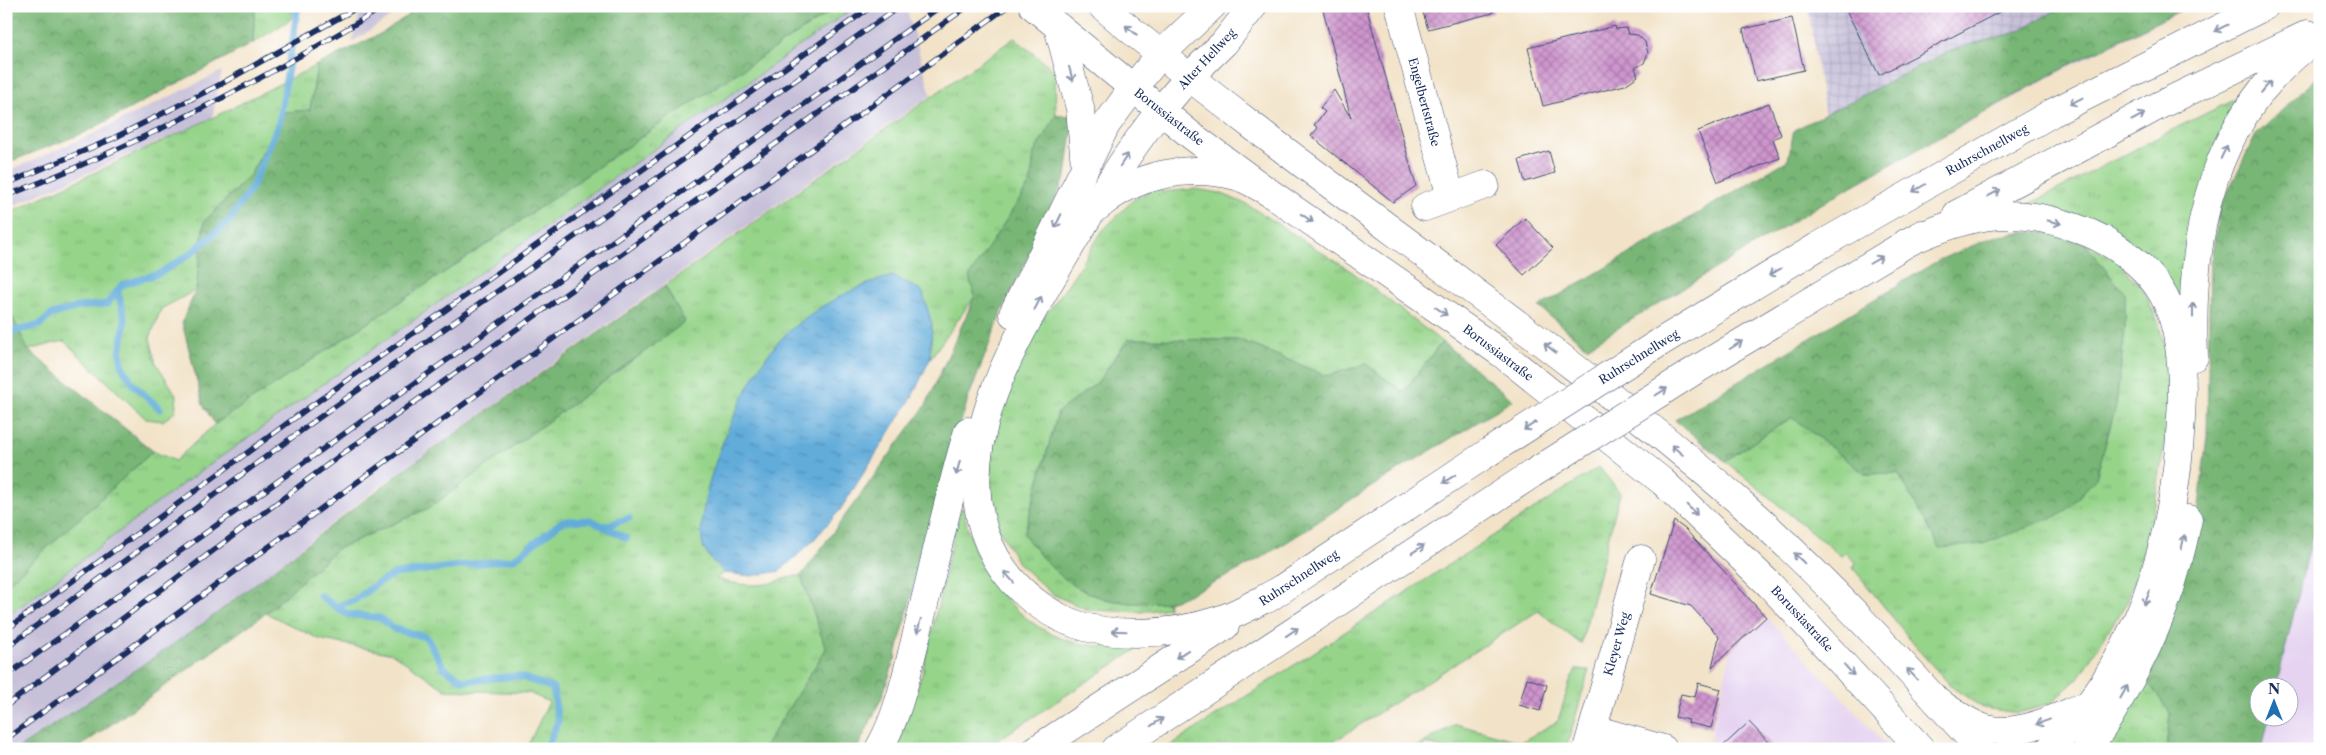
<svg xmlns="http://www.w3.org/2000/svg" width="2326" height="755" font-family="'Libre Caslon Text',serif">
<defs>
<pattern id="industrial-grid" width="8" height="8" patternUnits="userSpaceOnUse" patternTransform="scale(1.25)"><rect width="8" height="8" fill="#c7c0d9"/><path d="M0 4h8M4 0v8" fill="none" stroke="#aaa5bd"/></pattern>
<pattern id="grass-tufts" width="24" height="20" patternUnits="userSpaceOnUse" patternTransform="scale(1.25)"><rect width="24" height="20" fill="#96d48a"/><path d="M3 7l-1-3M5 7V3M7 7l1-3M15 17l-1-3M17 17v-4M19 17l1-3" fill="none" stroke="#81b67a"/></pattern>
<pattern id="forest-crowns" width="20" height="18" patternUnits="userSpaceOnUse" patternTransform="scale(1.25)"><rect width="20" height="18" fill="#78b676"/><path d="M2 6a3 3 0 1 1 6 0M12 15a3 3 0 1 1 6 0" fill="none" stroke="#629464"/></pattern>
<pattern id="water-ripples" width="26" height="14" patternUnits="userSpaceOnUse" patternTransform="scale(1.25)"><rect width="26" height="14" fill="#62acda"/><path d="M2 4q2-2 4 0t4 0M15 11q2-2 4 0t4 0" fill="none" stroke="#508cb4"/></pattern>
<pattern id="building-cross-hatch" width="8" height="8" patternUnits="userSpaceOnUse" patternTransform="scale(1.25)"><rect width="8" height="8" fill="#cf95cd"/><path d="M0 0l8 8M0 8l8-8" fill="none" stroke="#a77aaa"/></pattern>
</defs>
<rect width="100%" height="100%" fill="#fff"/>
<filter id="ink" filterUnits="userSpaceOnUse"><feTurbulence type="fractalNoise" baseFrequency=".02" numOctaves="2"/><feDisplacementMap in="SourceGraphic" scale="10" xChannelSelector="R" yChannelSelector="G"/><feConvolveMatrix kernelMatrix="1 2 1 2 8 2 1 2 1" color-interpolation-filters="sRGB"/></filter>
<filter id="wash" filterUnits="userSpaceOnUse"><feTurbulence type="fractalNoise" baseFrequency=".0096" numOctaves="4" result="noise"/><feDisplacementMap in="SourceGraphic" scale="20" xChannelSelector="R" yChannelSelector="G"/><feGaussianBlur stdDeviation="1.12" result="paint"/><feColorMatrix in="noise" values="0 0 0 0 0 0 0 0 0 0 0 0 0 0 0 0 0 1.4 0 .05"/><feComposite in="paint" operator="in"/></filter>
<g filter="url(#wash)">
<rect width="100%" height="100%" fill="#f2e3c8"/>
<g fill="#e5d3f1" fill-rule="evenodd">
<path d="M2320,417V749H2230ZM2258,688H2288V718H2258Z"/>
<polygon points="1768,618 1890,749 1708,749 1731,651"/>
</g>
<polygon fill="url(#industrial-grid)" points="1808,6 2191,6 2070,66 1837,195"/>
<g fill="#c7c0d9">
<polygon points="362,6 407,6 352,42"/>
<polygon points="856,6 906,6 931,95 380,486 200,626 18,749 6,749 6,617 184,483"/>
<polygon points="222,71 212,118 6,209 6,172 95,133"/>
</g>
<g fill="url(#grass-tufts)" stroke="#588274">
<polygon points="255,6 293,6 291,19 253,43"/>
<polygon points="839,6 856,6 184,483 6,617 6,585 153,451 175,461 215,424 484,246 673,115"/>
<path d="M1014,38L1055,71L1056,115L1034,153L1031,182L970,277L975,296L930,359L932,324L703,548L724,573L716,579C735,584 755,588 775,582C784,579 790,576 801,576L826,649L763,749H526L549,702L529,693L446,690L393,654L319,639L266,613L337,549L429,508L685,322L665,286Z"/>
<polygon points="317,65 310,110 285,112 250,175 204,222 196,290 161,309 150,338 156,363 177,396 175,412 163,421 146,419 64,341 28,350 9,310 6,310 6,214 212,118"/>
<polygon points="2254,90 2186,322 2155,262 2117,232 2079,216 2022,208 2178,127"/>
<polygon points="1160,186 1162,192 1195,189 1220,193 1248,205 1351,271 1442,342 1403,392 1366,364 1327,376 1240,340 1128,339 1098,382 1058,412 1024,534 1048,564 1104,599 1130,603 1167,602 1169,608 1141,612 1088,610 1052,594 1018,563 994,520 990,465 1002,399 1030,335 1065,289 1103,230 1133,200"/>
<polygon points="2084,243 2117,261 2143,289 2158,322 2172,376 2167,427 2151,528 2127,602 2078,678 2050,704 2018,713 1983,708 1953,688 1921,653 1853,568 1856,563 1845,553 1841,556 1725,461 1792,417 1865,474 1898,473 1940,547 2096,478 2116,405 2125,329 2125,294"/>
<polygon points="1599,467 1620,493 1581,644 1538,611 1322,749 1165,749"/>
<path d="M960,508L963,509C966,520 968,532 972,542C989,589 1031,636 1083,644C1101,647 1121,647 1140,647L984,749H896L922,674Z"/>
<polygon points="1577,669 1589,670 1566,749 1444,749 1425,743 1423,749 1413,749 1456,724 1521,742 1558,721 1571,678"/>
<polygon points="2144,676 2170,713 2166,749 2110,749 2112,738"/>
</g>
<g fill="url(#forest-crowns)" stroke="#4a726a">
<polygon points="6,6 255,6 253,43 84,133 6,163"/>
<polygon points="421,6 839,6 673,115 484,246 215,424 203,405 182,322 196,290 204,222 250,175 285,112 310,110 317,65 384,32"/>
<polygon points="2064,6 2189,6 2069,65 1836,195 1587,347 1539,307 1788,160 1794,130 1956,48 2014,33"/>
<polygon points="2320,74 2320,504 2276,687 2258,688 2258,718 2269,718 2262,749 2166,749 2170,713 2144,676 2197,524 2207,435 2210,265 2220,208 2255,136"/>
<polygon points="1056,115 1074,116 1066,176 1003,309 968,399 929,527 896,656 882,697 857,749 763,749 826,649 801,576 926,405 975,296 969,277 1031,182 1034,153"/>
<polygon points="2043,232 2064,236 2084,243 2125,294 2125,329 2116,405 2096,478 2064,513 1983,544 1940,548 1898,473 1865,474 1792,417 1725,461 1675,420 1939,260 1993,237 2020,233"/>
<polygon points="665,286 685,322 429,508 337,549 266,613 77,749 18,749 200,626 408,467"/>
<polygon points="9,309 28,350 153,451 6,585 6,310"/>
<path d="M1128,339L1240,340L1327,376L1366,364L1403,392L1442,342L1513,400C1461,433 1407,464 1355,497C1307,529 1259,563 1206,586C1194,592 1181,599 1168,602C1160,603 1152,602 1145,603C1089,605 1054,578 1024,534L1058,412L1098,382Z"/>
</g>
<path fill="url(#water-ripples)" stroke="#3e6e9c" d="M893,276L922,291L932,324L930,359L911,399L840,510L811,543L780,571L751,576L724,573C718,566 705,555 703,546C692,499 743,384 774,347C801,314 852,286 893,276Z"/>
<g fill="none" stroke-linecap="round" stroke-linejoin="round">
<g stroke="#62acda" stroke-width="7">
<polyline points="118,292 125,320 120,353 123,368 133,384 160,409"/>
<polyline points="6,333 40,325 51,315 58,313 78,307 107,304 122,285 160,273 189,255 229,221 252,187 279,123 298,6"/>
<polyline points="605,526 629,518"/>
<polyline points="320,596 347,614 380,618 394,629 426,637 444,668 464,681 518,676 553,688 558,722 546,749"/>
<polyline points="337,606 355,600 376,584 395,574 514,559 563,521 591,520 626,538"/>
</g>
</g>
<g id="blocks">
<g fill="url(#building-cross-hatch)">
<polygon points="1322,6 1366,6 1416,186 1393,202 1311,136 1318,128 1314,125 1325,112 1320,108 1334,90 1351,118"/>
<polygon points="1421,6 1492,6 1493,13 1428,29"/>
<polygon points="1844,6 2011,6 1879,75"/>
<polygon points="1792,18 1804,70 1756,81 1743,29"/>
<polygon points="1615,26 1616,29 1626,28 1628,34 1638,35 1645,42 1648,53 1644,63 1635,68 1638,76 1625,85 1543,106 1528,48"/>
<polygon points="1769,103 1781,135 1773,139 1780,158 1718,182 1698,131"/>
<polygon points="1549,151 1555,173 1525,182 1519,160"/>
<polygon points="1525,218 1553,248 1524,275 1496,245"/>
<polygon points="1674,521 1685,529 1766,617 1712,667 1719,637 1691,606 1651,594"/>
<polygon points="1527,678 1547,685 1540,711 1519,705"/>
<polygon points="1698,683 1721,689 1711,728 1688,723 1689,720 1675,717 1681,694 1695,697"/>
<polygon points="1749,722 1775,749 1720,749"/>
</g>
</g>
</g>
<g filter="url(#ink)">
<use href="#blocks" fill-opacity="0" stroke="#3b4a6e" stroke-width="1"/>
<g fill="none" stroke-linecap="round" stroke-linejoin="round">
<defs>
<g id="street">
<polyline points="1399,6 1451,197"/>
<polyline points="1425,207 1485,185"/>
<polyline points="1593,729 1663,749"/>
<polyline points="1587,749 1641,559"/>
</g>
<g id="secondary">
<polyline points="1033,6 1192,136 1267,191 1501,353 1663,482 1770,585 1921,749"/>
<path d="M1102,6C1309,180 1538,326 1742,504C1827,579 1904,665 1980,749"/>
<polyline points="1133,88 1161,54 1212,6"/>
<polyline points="1160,111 1190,76 1224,43 1253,6"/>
</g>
<g id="highway">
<polyline points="1058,27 1080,108 1085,166"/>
<path d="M1160,111C1123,158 1093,208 1063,259C1013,343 941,461 996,558C1011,584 1034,604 1061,618C1105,640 1174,635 1219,620C1241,613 1261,600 1282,589"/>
<path d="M1099,206C1135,174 1189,164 1236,176C1247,179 1257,186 1267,191"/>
<polyline points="1957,214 2160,105 2308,34"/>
<path d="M1906,243C1967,215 2010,204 2076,228C2114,241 2155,269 2170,310C2182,341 2183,385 2181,418C2176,540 2138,662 2050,749"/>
<polyline points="1013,314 1106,125 1133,88"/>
<polyline points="1659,343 1817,247 2052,113 2265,6"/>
<path d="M2194,357C2189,232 2211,113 2320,36"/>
<polyline points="1694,371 1922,234"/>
<polyline points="1267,599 1489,452"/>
<path d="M1939,703C1954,712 1971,725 1987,729C2021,737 2058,716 2088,705"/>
<path d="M879,749C898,716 906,677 915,641C933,571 947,500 968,431"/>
<polyline points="1037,749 1225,626"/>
<polyline points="1116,749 1532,474"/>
<path d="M2087,749C2102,731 2113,711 2124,691C2157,633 2175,584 2188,519"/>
</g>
</defs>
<use href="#street" stroke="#3b4a6e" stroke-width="29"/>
<use href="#secondary" stroke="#3b4a6e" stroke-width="29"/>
<use href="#highway" stroke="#3b4a6e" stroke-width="29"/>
<use href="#street" stroke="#fff" stroke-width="28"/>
<use href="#secondary" stroke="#fff" stroke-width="28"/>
<use href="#highway" stroke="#fff" stroke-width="28"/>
<defs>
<g id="rail">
<polyline points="6,184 112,139 219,85 360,6"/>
<path d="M6,196C138,145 264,80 385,6"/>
<polyline points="6,630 304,411 872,6"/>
<polyline points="6,648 313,422 900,6"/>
<polyline points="6,676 941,6"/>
<polyline points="6,706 338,457 968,6"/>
<polyline points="6,739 1008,6"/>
</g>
</defs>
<use href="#rail" stroke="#1b2f5e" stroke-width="5.5"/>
<use href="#rail" stroke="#fff" stroke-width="4" stroke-dasharray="11" stroke-linecap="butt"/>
<defs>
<g id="highway-bridge">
<polyline points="1489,452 1659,343"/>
<polyline points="1532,474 1694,371"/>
</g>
</defs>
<use href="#highway-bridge" stroke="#3b4a6e" stroke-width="29" stroke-linecap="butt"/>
<use href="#highway-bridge" stroke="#fff" stroke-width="28"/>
</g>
<defs><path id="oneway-shaft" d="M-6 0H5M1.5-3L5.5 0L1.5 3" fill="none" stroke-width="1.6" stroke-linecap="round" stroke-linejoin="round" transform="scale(1.25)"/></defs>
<g stroke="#8d97ae">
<use href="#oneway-shaft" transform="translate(2221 28) rotate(154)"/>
<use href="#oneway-shaft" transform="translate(1131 30) rotate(-141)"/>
<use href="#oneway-shaft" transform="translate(1071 74) rotate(75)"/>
<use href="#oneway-shaft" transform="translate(2266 87) rotate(-50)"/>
<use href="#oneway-shaft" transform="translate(2076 101) rotate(153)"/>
<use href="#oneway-shaft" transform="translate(2138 117) rotate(-28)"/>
<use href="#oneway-shaft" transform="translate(2224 152) rotate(-64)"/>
<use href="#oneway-shaft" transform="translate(1124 160) rotate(-56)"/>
<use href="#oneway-shaft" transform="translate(1919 188) rotate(150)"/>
<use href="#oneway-shaft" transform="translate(1994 193) rotate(-28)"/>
<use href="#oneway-shaft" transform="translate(1307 218) rotate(34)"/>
<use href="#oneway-shaft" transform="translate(1058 221) rotate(116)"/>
<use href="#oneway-shaft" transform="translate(2054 222) rotate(14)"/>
<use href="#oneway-shaft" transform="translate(1876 260) rotate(-30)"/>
<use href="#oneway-shaft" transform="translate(1775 272) rotate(149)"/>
<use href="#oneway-shaft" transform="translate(1038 303) rotate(-62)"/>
<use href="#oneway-shaft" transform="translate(2193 310) rotate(-90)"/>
<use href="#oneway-shaft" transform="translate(1441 311) rotate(35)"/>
<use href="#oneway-shaft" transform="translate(1736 345) rotate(-32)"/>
<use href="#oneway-shaft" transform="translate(1550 348) rotate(-142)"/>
<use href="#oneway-shaft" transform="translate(1661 392) rotate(-32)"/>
<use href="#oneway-shaft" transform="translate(1530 426) rotate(147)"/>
<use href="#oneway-shaft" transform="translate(1677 450) rotate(-140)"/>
<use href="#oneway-shaft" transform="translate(958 468) rotate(105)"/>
<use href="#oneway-shaft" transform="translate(1449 479) rotate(146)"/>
<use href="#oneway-shaft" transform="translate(1692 510) rotate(44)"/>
<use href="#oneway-shaft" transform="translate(2183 542) rotate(-78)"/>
<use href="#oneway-shaft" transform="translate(1418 549) rotate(-33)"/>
<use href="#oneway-shaft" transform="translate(1799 558) rotate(-136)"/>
<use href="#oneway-shaft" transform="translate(1009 577) rotate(-131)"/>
<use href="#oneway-shaft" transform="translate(2147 598) rotate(112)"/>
<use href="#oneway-shaft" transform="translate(919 626) rotate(104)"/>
<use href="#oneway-shaft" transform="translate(1119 631) rotate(-178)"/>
<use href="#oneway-shaft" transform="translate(1292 632) rotate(-34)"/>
<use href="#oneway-shaft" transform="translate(1182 654) rotate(147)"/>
<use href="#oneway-shaft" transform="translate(1849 670) rotate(48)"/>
<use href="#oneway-shaft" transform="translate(1912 674) rotate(-133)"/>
<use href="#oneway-shaft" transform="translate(2124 692) rotate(-61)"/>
<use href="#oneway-shaft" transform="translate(1157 722) rotate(-34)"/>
<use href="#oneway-shaft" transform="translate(2043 722) rotate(160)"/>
</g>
</g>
<g text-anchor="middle" stroke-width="5" stroke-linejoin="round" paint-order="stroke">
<g font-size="12" fill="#1b2f5e" stroke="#fff">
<text transform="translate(1207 59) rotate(-47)" y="4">Alter Hellweg</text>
<text transform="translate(1424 102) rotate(75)" y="4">Engelbertstraße</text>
<text transform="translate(1169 117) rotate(38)" y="4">Borussiastraße</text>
<text transform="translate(1987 150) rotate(-29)" y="4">Ruhrschnellweg</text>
<text transform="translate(1498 353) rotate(37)" y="4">Borussiastraße</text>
<text transform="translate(1639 357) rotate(-32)" y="4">Ruhrschnellweg</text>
<text transform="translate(1299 578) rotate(-33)" y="4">Ruhrschnellweg</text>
<text transform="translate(1802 619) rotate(47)" y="4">Borussiastraße</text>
<text transform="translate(1617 644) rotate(-74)" y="4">Kleyer Weg</text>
</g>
</g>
<rect width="2326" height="755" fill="none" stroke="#fff" stroke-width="25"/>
<g transform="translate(2274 702)"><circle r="24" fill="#ffffff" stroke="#a4acbf"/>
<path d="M0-4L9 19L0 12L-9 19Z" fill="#1f6fb2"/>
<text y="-8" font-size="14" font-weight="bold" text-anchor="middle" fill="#1b2f5e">N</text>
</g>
</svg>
